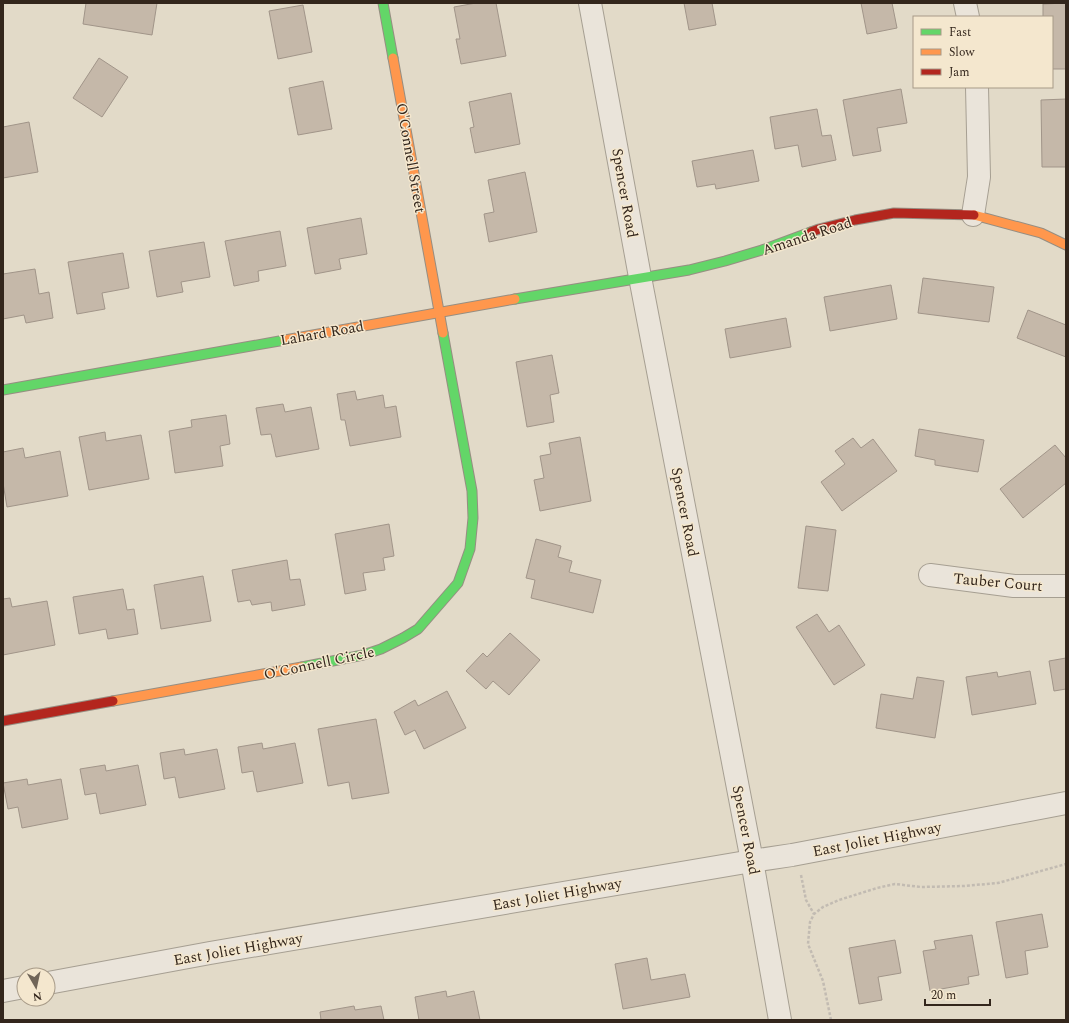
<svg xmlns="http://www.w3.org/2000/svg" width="1069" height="1023" font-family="Spectral,serif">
<rect width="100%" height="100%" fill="#e2dac8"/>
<g fill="#c5b8a9" stroke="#a19589">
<polygon points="86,3 157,3 152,35 83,24"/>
<polygon points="476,3 496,3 506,56 461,64 456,39 460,39 454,7"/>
<polygon points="684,3 712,3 716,25 689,30"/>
<polygon points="861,3 892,3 897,28 867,34"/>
<polygon points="1066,3 1066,69 1052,69 1052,17 1043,17 1043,4"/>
<polygon points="303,5 312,52 278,59 269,11"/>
<polygon points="99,58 128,77 102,117 73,98"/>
<polygon points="323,81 332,129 298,135 289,88"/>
<polygon points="901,89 907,123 877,128 881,151 853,156 843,100"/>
<polygon points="511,93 520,144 475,153 470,128 474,127 469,102"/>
<polygon points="1066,99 1066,167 1042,167 1041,100"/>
<polygon points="817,109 822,136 831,135 836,160 802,167 798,145 775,149 770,117"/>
<polygon points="29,122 38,172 3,178 3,127"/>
<polygon points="753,150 759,181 716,189 715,184 697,187 692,161"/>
<polygon points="525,172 537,232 489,242 484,214 494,212 488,180"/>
<polygon points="361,218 367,254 339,259 341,269 315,274 307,228"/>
<polygon points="280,231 286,266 258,271 259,281 234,286 225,241"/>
<polygon points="204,242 210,277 181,282 183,292 157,297 149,251"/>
<polygon points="123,253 129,288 102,293 105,309 77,314 68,262"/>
<polygon points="35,269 39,294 49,292 53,318 26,323 24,315 3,319 3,274"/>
<polygon points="923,278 994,287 989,322 918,313"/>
<polygon points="891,285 897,319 830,331 824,297"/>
<polygon points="1028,310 1066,325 1066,357 1017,338"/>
<polygon points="786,318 791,347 730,358 725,329"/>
<polygon points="552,355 559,393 550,395 554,422 527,427 516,362"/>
<polygon points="355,391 357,400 383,395 385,408 396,406 401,437 350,446 345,420 341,420 337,394"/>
<polygon points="283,404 285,412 311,407 319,449 276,457 271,434 261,435 256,408"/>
<polygon points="226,415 230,444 220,446 223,466 175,473 169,431 192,427 191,420"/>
<polygon points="919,429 984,440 978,472 935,465 935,460 915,456"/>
<polygon points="105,432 106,441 141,435 149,479 89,490 79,437"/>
<polygon points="580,437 591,501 540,511 534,480 544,478 540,456 551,454 549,443"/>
<polygon points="853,438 861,448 873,439 897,471 842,511 821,482 845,464 835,451"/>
<polygon points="1055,445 1066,458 1066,483 1023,518 1000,489"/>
<polygon points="23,448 25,458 60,451 68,496 7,507 3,483 3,452"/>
<polygon points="389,524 394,556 383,558 385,570 363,573 366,590 345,594 335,534"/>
<polygon points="806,526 836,530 828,591 798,588"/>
<polygon points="536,539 561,546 558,557 572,561 569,572 601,580 593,613 531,598 535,580 526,578"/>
<polygon points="287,560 290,580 300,579 305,605 272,611 271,602 252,605 250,600 238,602 232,570"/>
<polygon points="203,576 211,621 161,629 154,585"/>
<polygon points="123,589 127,610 134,609 138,634 108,639 106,629 79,634 73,597"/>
<polygon points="10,598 12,607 47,601 55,645 3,655 3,599"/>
<polygon points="817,614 829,632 839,625 865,665 834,685 796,627"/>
<polygon points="510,633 540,660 509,695 493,681 486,689 466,671 483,653 487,657"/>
<polygon points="1066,658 1066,689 1054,691 1049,661"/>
<polygon points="1030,671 1036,704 972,715 966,677 997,672 998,677"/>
<polygon points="917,677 944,681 935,738 876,728 881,694 913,699"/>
<polygon points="447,691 466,728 424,749 415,730 405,735 394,712 415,700 418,706"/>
<polygon points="376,719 389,793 352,799 349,782 328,786 318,729"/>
<polygon points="262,743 263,749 295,743 303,783 257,792 253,771 242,773 238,747"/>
<polygon points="184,749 185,755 217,749 225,789 179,798 175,777 164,779 160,753"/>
<polygon points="105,765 106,771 138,765 146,805 100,814 96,793 85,795 80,769"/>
<polygon points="27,779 28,785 61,779 68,819 22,828 18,807 8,809 3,783"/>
<polygon points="1042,914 1048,947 1025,951 1028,974 1006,978 996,922"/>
<polygon points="972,935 979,975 968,977 969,984 930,991 923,951 936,949 934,941"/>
<polygon points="895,940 901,973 878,977 882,1000 859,1004 849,948"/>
<polygon points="647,958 651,980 685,974 690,997 623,1009 615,964"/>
<polygon points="446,991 447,997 474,991 480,1020 419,1020 415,997"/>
<polygon points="354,1006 355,1010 381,1006 384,1020 321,1020 320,1012"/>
</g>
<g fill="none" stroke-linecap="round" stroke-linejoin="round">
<defs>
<g id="street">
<polyline points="590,3 640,277 752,861 780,1020"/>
<polyline points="965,3 968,17"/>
<polyline points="973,215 979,177 977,87"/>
<polyline points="930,575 1014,586 1066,586"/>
<polyline points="48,983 210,953 752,861 792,855 1066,803"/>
<polyline points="3,991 24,987"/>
</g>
<g id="fast">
<polyline points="383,3 393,58"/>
<polyline points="515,299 689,270 725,261 762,250 811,232"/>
<polyline points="3,390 285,340"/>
<polyline points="302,667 363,655 381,649 403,638 418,629 458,583 470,549 473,518 472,491 443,333"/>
</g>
<g id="slow">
<polyline points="393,58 443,333"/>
<polyline points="974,215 1041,233 1066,245"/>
<polyline points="285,340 515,299"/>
<polyline points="113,701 302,667"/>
</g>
<g id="jam">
<polyline points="811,232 819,229 855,220 894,213 974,215"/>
<polyline points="3,721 113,701"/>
</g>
</defs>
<use href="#street" stroke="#a69f92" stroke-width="24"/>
<use href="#fast" stroke="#968e82" stroke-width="11"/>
<use href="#slow" stroke="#968e82" stroke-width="11"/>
<use href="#jam" stroke="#968e82" stroke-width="11"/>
<g stroke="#c2bbb2" stroke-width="2.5" stroke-dasharray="3 2" stroke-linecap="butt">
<polyline points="801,875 806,900 814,914"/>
<polyline points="831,1020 823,981 808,944 810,922 814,914 823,907 839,900 877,888 895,884 921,887 964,886 998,883 1066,864"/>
</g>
<use href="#street" stroke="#eae4da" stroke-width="22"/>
<use href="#fast" stroke="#63d668" stroke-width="9"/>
<use href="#slow" stroke="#ff974d" stroke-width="9"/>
<use href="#jam" stroke="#b3261e" stroke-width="9"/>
</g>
<g text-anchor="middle" stroke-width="3" stroke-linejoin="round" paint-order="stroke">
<g font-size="15" fill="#33261c" stroke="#f4e7ce">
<text transform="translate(411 158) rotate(80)" y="5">O'Connell Street</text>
<text transform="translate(625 193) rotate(80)" y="5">Spencer Road</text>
<text transform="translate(807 236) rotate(-18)" y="5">Amanda Road</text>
<text transform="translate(322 333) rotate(-10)" y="5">Lahard Road</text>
<text transform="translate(685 512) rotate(79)" y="5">Spencer Road</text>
<text transform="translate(998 582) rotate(5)" y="5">Tauber Court</text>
<text transform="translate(319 663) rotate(-12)" y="5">O'Connell Circle</text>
<text transform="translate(746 830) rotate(79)" y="5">Spencer Road</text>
<text transform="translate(877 839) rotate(-11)" y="5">East Joliet Highway</text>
<text transform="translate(557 894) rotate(-10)" y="5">East Joliet Highway</text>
<text transform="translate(238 949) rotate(-10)" y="5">East Joliet Highway</text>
</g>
</g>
<rect width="1069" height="1023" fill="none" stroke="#33261c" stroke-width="8"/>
<rect x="913" y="16" width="140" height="72" fill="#f4e7ce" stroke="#a79a87"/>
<rect x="921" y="29" width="20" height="6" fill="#63d668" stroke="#a79a87"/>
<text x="949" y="36" font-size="12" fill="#33261c">Fast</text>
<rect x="921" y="49" width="20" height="6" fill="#ff974d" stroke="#a79a87"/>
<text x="949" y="56" font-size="12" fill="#33261c">Slow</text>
<rect x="921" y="69" width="20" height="6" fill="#b3261e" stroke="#a79a87"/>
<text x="949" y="76" font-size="12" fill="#33261c">Jam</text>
<g transform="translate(36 987) rotate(171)"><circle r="19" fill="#f4e7ce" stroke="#a79a87"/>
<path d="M0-3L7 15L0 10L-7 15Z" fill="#706558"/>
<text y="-6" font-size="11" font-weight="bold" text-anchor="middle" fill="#33261c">N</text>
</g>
<path d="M925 999v6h65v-6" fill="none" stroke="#33261c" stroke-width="2"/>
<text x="931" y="999" font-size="12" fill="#33261c" stroke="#f4e7ce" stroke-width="3" paint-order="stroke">20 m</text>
</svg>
